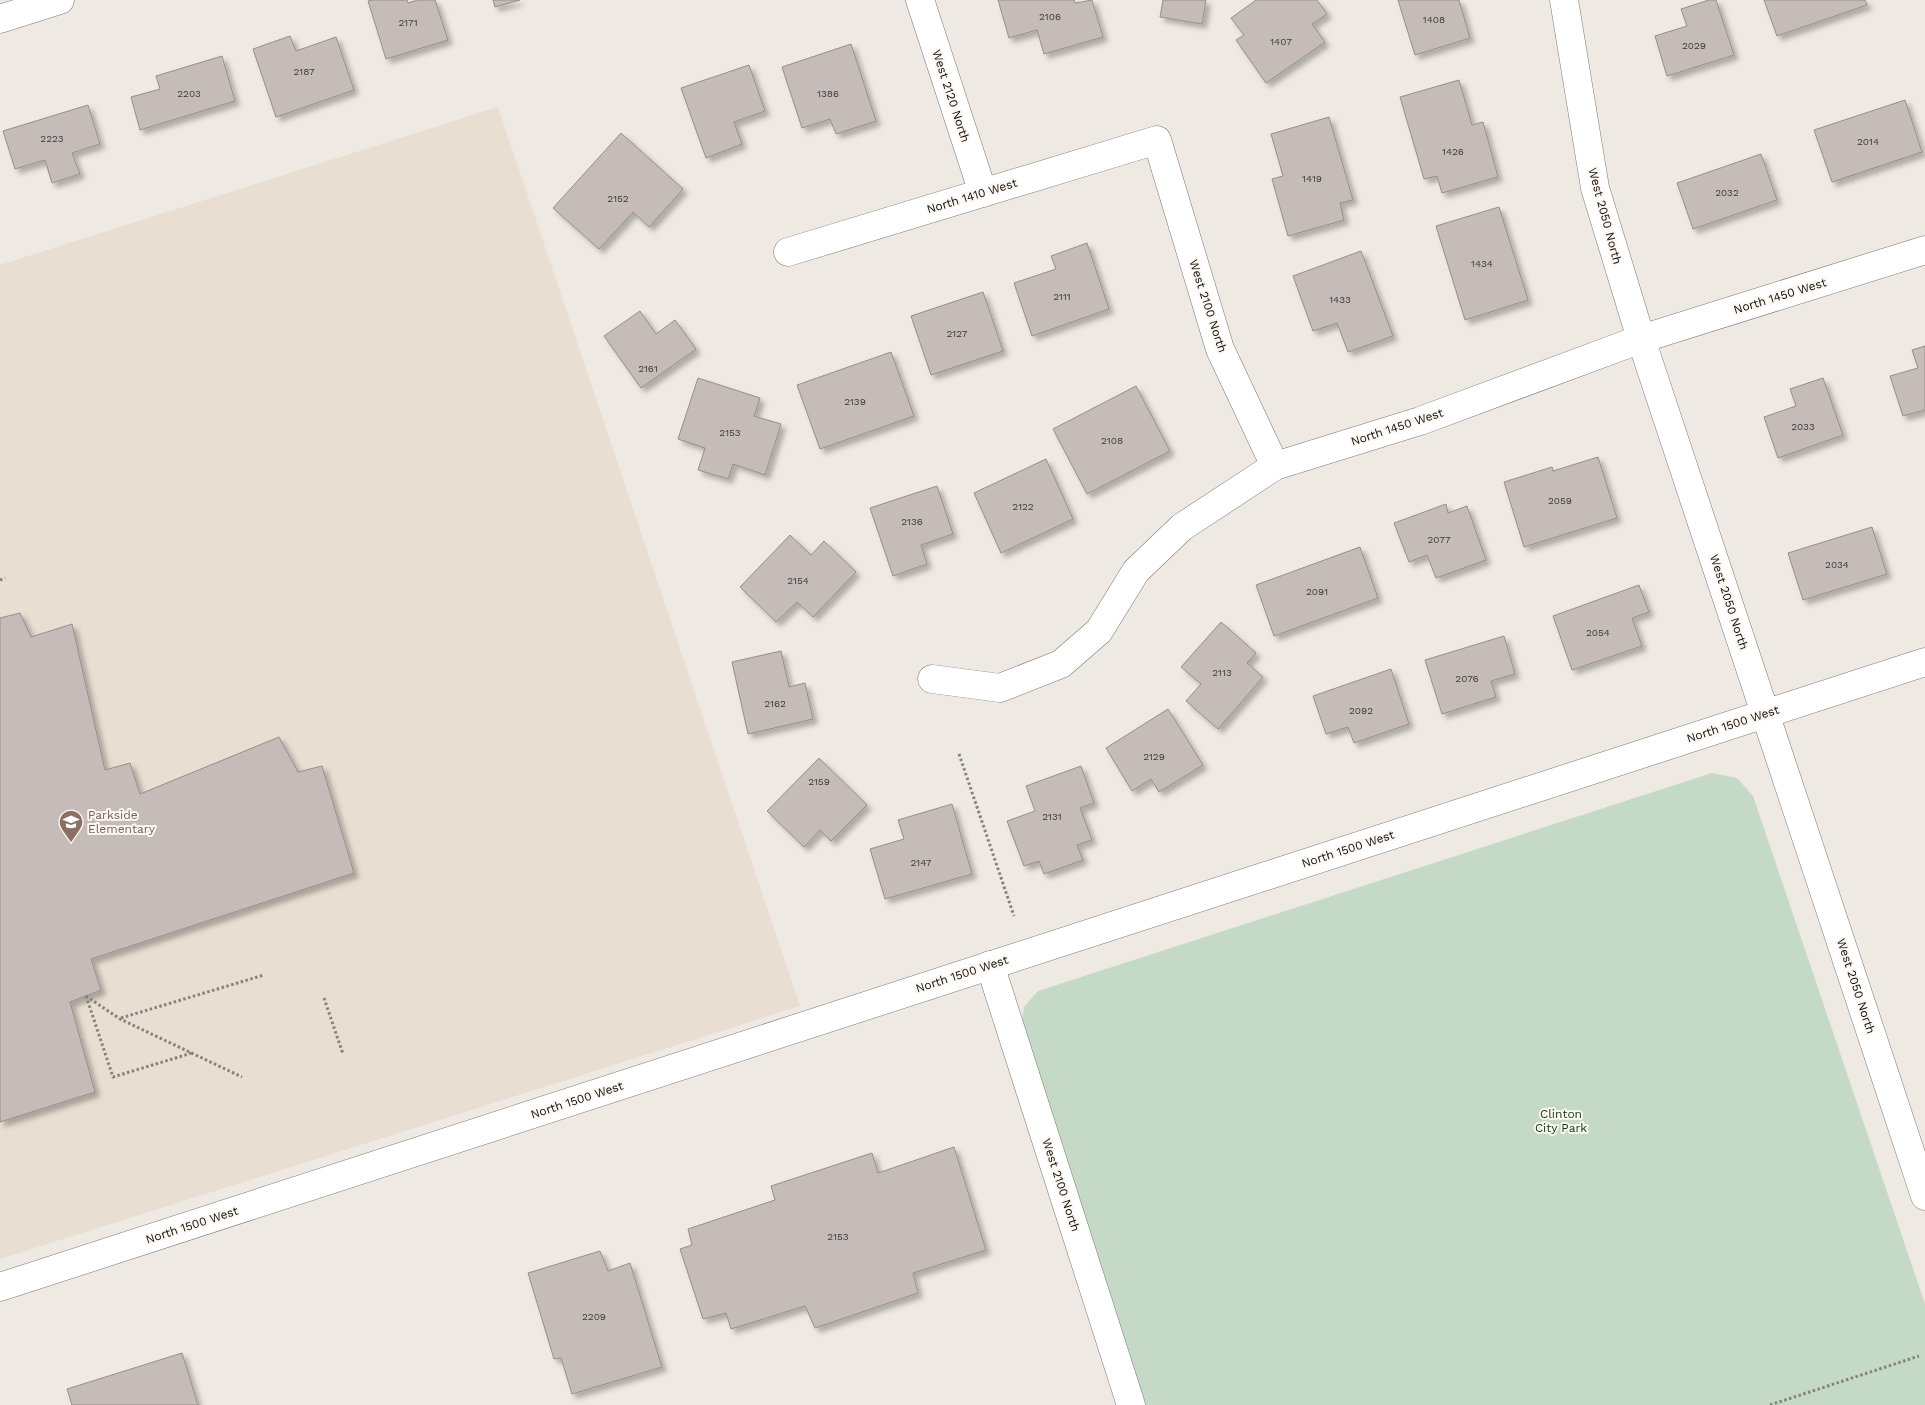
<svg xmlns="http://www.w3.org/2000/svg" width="1925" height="1405" font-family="'Work Sans',sans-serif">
<defs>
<filter id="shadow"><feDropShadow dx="4.5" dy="4.5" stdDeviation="2.5" flood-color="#0004"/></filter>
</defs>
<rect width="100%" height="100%" fill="#efe9e3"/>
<polygon fill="#e8ded1" points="498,107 800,1006 0,1259 0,265"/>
<polygon fill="#c4dac6" points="1712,773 1737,778 1753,796 1925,1304 1925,1405 1142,1405 1020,1032 1024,1007 1038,991"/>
<g fill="#c5bcb9" stroke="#968d8a" filter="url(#shadow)">
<polygon points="372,0 407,0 408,3 418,0 435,0 448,40 386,59 368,1"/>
<polygon points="493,0 520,0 495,7"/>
<polygon points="998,0 1074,0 1075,3 1092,0 1103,37 1044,54 1037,30 1009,38"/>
<polygon points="1163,0 1206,0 1202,24 1160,17"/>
<polygon points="1256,0 1317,0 1327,14 1312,24 1325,42 1266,83 1236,40 1244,35 1231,18"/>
<polygon points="1398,0 1459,0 1470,38 1415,55"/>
<polygon points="1709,0 1716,0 1734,55 1667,76 1655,36 1687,26 1681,9"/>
<polygon points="1764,0 1865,0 1867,5 1777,36"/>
<polygon points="290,36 296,51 336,37 354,90 276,117 253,49"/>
<polygon points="851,44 876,121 836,134 830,119 802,128 782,67"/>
<polygon points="222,56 235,101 140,130 131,97 160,89 156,76"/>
<polygon points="749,65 765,111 734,122 742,144 706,158 681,88"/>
<polygon points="1459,80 1472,125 1483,122 1498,177 1442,193 1437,176 1424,179 1400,97"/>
<polygon points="1905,100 1922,152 1832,182 1814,130"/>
<polygon points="88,105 100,144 72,153 80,174 52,183 45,160 15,169 3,131"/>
<polygon points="1329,117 1353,200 1340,203 1344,220 1288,236 1272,179 1283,176 1271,134"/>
<polygon points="621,133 683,189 649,227 633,212 599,249 553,208"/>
<polygon points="1761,154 1777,200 1693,229 1677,183"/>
<polygon points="1499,207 1528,300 1465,320 1436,226"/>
<polygon points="1087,243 1109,309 1032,336 1014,283 1056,269 1051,256"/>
<polygon points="1361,251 1393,336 1348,352 1337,323 1313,331 1293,276"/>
<polygon points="983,292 1003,351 931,375 911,316"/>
<polygon points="640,311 656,334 675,320 696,349 641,388 604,336"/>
<polygon points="1925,346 1925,410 1903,416 1890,376 1918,368 1912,350"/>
<polygon points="891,352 914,416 820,449 797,385"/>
<polygon points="698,378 760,398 754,416 781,424 765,475 733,464 728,479 698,470 705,448 678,439"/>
<polygon points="1823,378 1843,435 1778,458 1764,417 1796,406 1790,389"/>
<polygon points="1136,386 1170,451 1087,494 1053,429"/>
<polygon points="1598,457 1617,518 1524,547 1504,482 1552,467 1553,471"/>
<polygon points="1046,459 1073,519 1001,553 974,493"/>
<polygon points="937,486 953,534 921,545 927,564 893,576 870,508"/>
<polygon points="1446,504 1448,513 1467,506 1486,560 1436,578 1427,555 1409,562 1394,523"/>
<polygon points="1872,527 1887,574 1803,600 1788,553"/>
<polygon points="790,535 811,555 824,541 856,572 813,617 797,602 776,622 740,587"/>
<polygon points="1360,547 1378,598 1274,636 1256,585"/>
<polygon points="1639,585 1649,612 1632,618 1642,646 1572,670 1553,616"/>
<polygon points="20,613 31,637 72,624 105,770 130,763 140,794 279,737 298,772 322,766 354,873 91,959 101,990 70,1002 95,1092 0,1122 0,618"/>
<polygon points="1221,622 1256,653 1247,663 1263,677 1218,729 1186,701 1201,684 1181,667"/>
<polygon points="1504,636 1515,674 1491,681 1496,697 1442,714 1425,660"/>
<polygon points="781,651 789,687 805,683 813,719 748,734 732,662"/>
<polygon points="1391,669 1409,724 1354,743 1348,727 1326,734 1313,696"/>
<polygon points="1168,709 1203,765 1159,792 1151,779 1132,791 1106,748"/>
<polygon points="819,758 867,805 831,841 820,830 804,847 767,811"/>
<polygon points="1081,766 1094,803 1080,808 1092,840 1077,845 1083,860 1044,874 1039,861 1024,866 1007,821 1035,811 1026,786"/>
<polygon points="952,804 972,874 885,899 870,849 904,839 898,820"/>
<polygon points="954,1147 986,1250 913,1273 918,1293 815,1328 805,1306 731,1329 726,1313 703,1319 680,1249 692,1245 688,1229 775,1200 771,1186 872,1153 878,1173"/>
<polygon points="600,1251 608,1271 630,1263 662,1367 572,1394 561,1358 554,1359 528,1273"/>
<polygon points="182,1353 198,1405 72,1405 67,1389"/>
</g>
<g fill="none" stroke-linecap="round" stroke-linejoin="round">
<defs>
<g id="street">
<polyline points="920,0 983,193"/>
<polyline points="1564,0 1595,188 1641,339 1925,1196"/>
<polyline points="0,19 60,0"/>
<polyline points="788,252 1157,140 1220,349 1275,466"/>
<polyline points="932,679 1000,688 1061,664 1099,631 1136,571 1182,527 1275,466 1420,421 1641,339 1925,250"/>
<polyline points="990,965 1131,1405"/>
</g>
<polyline id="secondary" points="0,1287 1925,662"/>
</defs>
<use href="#street" stroke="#7d7872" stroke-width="29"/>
<use href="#secondary" stroke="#7d7872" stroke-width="29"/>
<g stroke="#85817d" stroke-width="3" stroke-dasharray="2.5 2.5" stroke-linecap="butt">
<polyline points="0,580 5,578"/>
<polyline points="959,754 1014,916"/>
<polyline points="86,996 120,1019 242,1077"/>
<polyline points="86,996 113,1077 192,1053"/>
<polyline points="324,998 343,1054"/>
<polyline points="121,1018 264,975"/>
<polyline points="1770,1405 1919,1356"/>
</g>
<use href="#street" stroke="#fff" stroke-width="28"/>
<use href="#secondary" stroke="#fff" stroke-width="28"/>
</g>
<defs>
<symbol id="school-pin" viewBox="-11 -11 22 30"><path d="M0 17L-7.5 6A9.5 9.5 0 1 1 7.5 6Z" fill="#8d6e63" stroke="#fcf7f0"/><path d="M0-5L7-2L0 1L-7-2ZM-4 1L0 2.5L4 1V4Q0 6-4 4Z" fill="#fff"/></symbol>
</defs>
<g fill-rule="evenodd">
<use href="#school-pin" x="57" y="808" width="28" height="38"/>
</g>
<g text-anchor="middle" stroke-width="4" stroke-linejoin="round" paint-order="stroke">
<g font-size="10" fill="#3d3a37">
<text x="1050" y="20">2106</text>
<text x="1434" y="23">1408</text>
<text x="408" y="26">2171</text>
<text x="1281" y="45">1407</text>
<text x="1694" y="49">2029</text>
<text x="304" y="75">2187</text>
<text x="189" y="97">2203</text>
<text x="828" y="97">1386</text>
<text x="52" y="142">2223</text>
<text x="1868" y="145">2014</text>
<text x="1453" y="155">1426</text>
<text x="1312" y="182">1419</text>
<text x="1727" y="196">2032</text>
<text x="618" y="202">2152</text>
<text x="1482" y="267">1434</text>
<text x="1062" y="300">2111</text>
<text x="1340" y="303">1433</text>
<text x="957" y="337">2127</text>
<text x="648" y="372">2161</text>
<text x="855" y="405">2139</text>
<text x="1803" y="430">2033</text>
<text x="730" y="436">2153</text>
<text x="1112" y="444">2108</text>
<text x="1560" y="504">2059</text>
<text x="1023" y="510">2122</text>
<text x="912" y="525">2136</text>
<text x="1439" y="543">2077</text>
<text x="1837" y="568">2034</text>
<text x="798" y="584">2154</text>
<text x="1317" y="595">2091</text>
<text x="1598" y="636">2054</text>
<text x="1222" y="676">2113</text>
<text x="1467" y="682">2076</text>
<text x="775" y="707">2162</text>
<text x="1361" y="714">2092</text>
<text x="1154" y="760">2129</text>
<text x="819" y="785">2159</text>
<text x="1052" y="820">2131</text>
<text x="921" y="866">2147</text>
<text x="838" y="1240">2153</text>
<text x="594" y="1320">2209</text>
</g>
<g font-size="12" fill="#100f0c" stroke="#fcf7f0">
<text transform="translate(951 96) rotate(72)" y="4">West 2120 North</text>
<text transform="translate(972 196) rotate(-17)" y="4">North 1410 West</text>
<text transform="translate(1605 216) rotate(75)" y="4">West 2050 North</text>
<text transform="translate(1780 296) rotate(-17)" y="4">North 1450 West</text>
<text transform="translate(1208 306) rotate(72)" y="4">West 2100 North</text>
<text transform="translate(1397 427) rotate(-18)" y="4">North 1450 West</text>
<text transform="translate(1729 602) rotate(72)" y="4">West 2050 North</text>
<text transform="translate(1733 724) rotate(-18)" y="4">North 1500 West</text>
<text transform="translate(1348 849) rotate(-18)" y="4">North 1500 West</text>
<text transform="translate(962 974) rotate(-18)" y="4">North 1500 West</text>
<text transform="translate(1856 986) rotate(72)" y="4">West 2050 North</text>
<text transform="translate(577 1100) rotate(-18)" y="4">North 1500 West</text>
<text transform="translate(1061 1185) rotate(72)" y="4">West 2100 North</text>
<text transform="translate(192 1225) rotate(-18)" y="4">North 1500 West</text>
</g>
<g font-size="12" fill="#785e54" stroke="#fcf7f0" text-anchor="start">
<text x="88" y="819">Parkside<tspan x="88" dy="14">Elementary</tspan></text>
</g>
<g font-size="12" fill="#0a3816" stroke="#fcf7f0">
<text x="1561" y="1118">Clinton<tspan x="1561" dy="14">City Park</tspan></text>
</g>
</g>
</svg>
